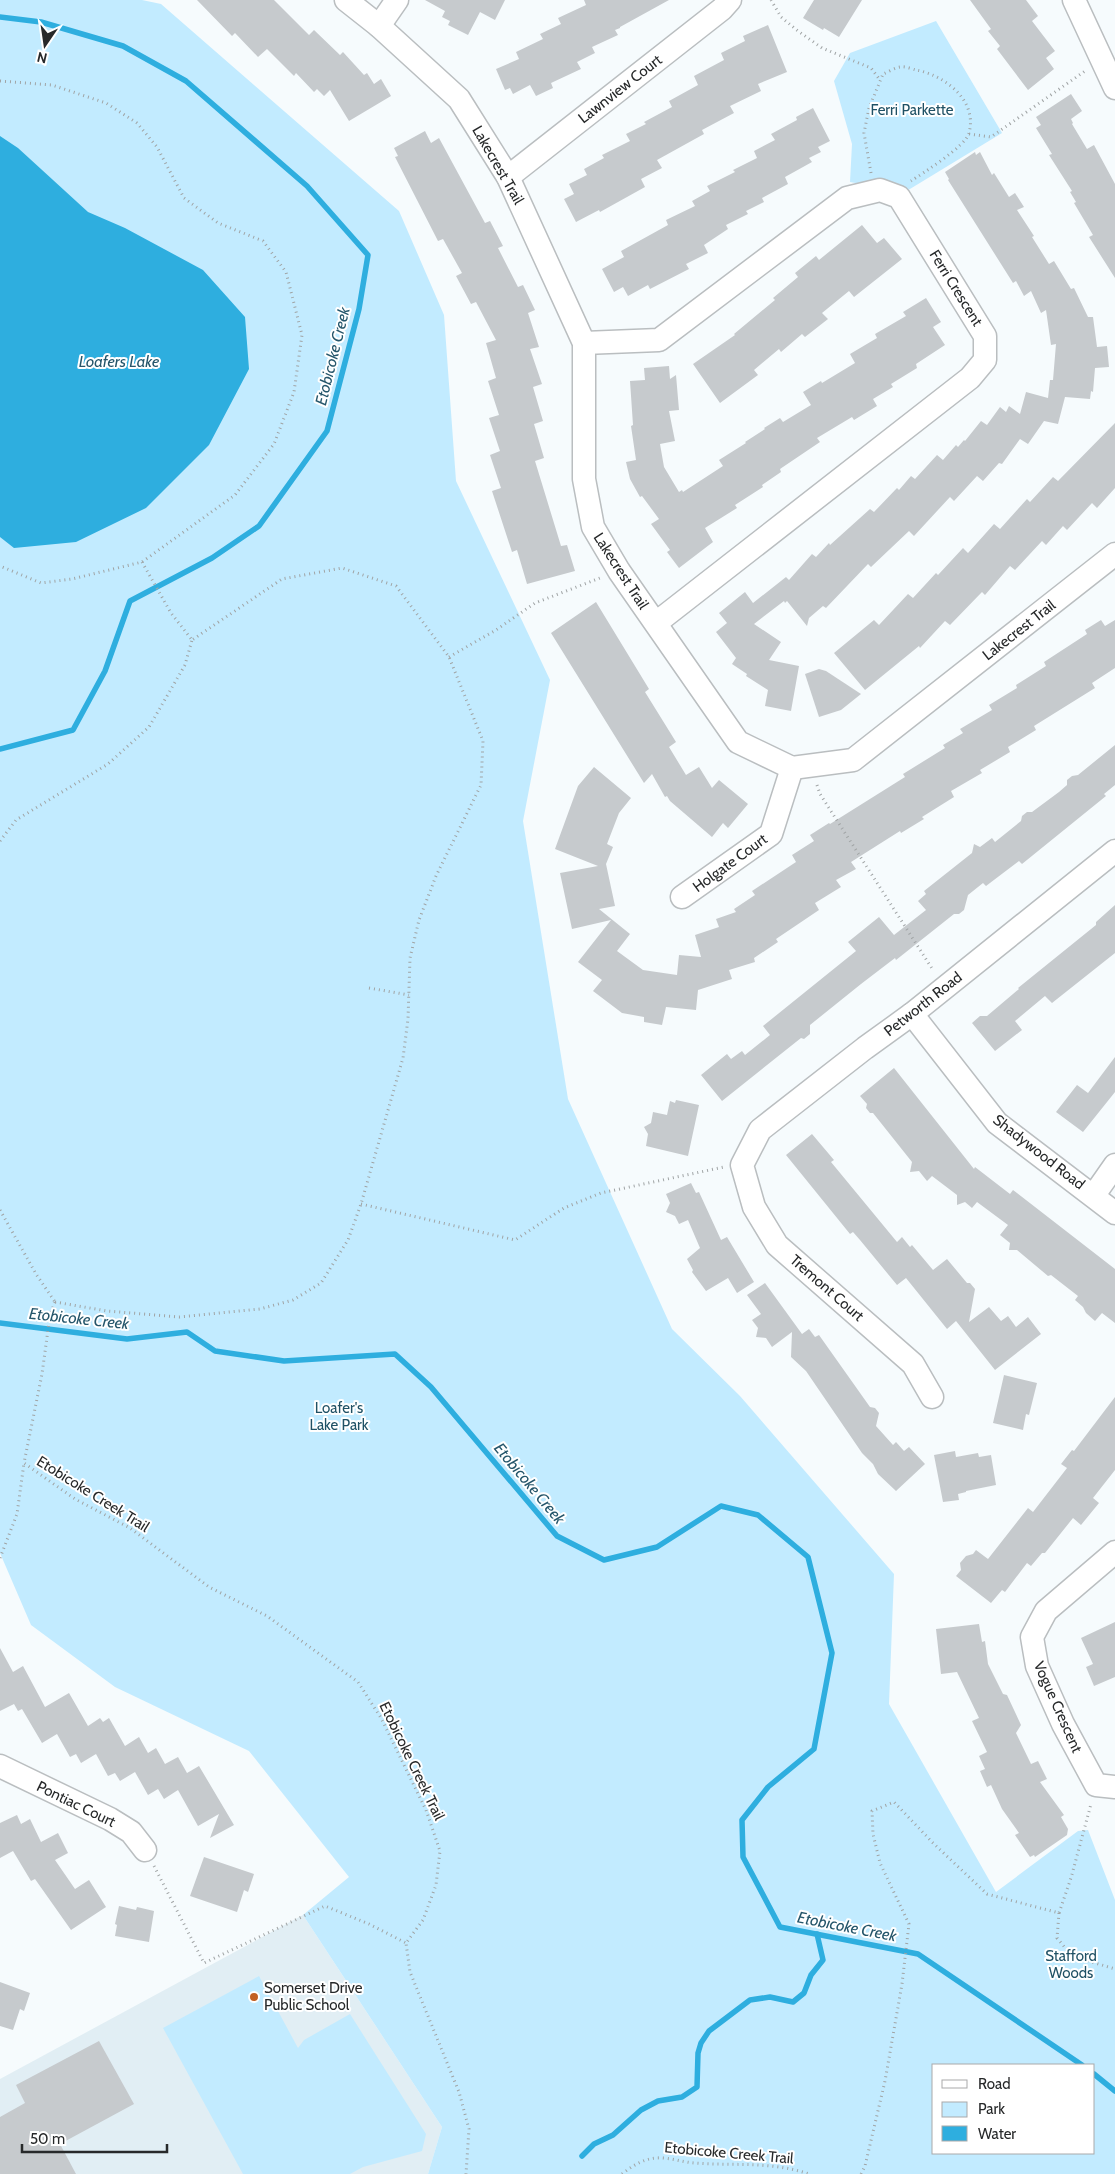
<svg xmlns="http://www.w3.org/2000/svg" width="1115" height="2174" font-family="Cabin,sans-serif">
<rect width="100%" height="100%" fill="#f6fbfd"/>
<polygon fill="#e1eef4" points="303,1915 442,2127 428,2174 0,2174 0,2079"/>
<g fill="#c2ebff" fill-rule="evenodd">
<path d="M0,0H142L161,4L399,211L444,315L456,481L550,680L523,821L568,1099L672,1329L740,1396L894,1574L889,1704L996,1892L1078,1831L1088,1830L1115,1900V2174H428L442,2127L303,1915L349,1877L249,1751L115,1687L31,1625L0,1553ZM934,2065H1094V2153H934Z"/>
<polygon points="936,21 1002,133 905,192 850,182 852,144 834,81 850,53"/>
<polygon points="259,1976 298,2048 304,2040 350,2014 426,2134 422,2151 363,2167 350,2174 243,2174 163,2028"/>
</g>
<polygon fill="#2eaedf" points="0,136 18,148 88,212 125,228 203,270 245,317 249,369 209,445 146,508 76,542 14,548 0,537"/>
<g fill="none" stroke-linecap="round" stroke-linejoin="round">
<g stroke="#2eaedf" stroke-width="5.5">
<polyline points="0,17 41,22 123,46 186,81 307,186 368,255 359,309 327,431 259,526 212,558 130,601 105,671 73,730 0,749"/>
<polyline points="0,1323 127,1339 187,1332 215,1351 284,1361 395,1354 431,1387 557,1536 604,1560 657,1547 721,1506 758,1515 808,1557 832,1653 814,1749 768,1787 742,1820 743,1857 780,1927 918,1954 1082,2065"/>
<polyline points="1094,2074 1115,2091"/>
<polyline points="582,2156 594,2144 613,2135 641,2110 658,2101 682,2097 697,2087 698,2053 701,2043 709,2031 750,2000 770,1997 793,2002 804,1993 811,1975 823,1960 817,1934"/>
</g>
</g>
<g fill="#c6cacd">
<polygon points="197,0 274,0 309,35 314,30 340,55 343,52 364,75 367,73 374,84 381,79 391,96 349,121 330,90 324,96 317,89 314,92 296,73 294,76 267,49 258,57 235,33 232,36"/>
<polygon points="425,0 505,0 495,20 480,12 468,35 448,25 450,21 442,17 445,11"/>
<polygon points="584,0 669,0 620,27 620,28 615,30 618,35 592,47 595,53 577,62 581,69 551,83 553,88 536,96 530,85 513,94 510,88 505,90 496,69 519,59 516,52 543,39 540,34 561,24 558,18 586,5"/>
<polygon points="814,0 862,0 839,37 824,28 823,30 803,18"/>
<polygon points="970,0 1026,0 1038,16 1032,21 1055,51 1046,58 1054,69 1028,90 997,49 1000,46 988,31 991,29"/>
<polygon points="768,25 787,72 758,84 761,91 730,106 734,113 702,130 704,134 657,160 662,168 641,179 645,187 600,212 599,210 576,222 564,199 574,194 569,184 587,175 584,169 604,158 602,155 630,141 626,134 646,124 644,122 672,107 669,101 698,85 694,76 724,60 721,53 745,41 743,36"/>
<polygon points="1071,94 1082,111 1071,119 1073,123 1072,124 1087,149 1094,145 1115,184 1115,278 1089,237 1093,235 1074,203 1076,202 1070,192 1072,191 1049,155 1052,154 1036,128 1041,125 1036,117"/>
<polygon points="813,108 830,141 818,147 821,152 809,158 812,162 785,177 788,184 762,198 764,202 746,211 748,214 726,225 728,229 704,245 708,253 686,264 689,269 650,289 648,285 628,296 623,287 614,292 602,269 624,257 621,251 668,225 666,220 695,206 692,201 710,191 707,186 735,172 733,170 757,158 754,151 775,140 771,134 797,120 796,117"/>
<polygon points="425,131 431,143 439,138 485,223 490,221 503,246 498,248 518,287 523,285 535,310 528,313 539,347 530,349 542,384 533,387 543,421 534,424 544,458 535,461 561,546 567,545 575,571 527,584 517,550 512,552 492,491 501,488 490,455 500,451 489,418 499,415 488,381 496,378 486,343 496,340 476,302 471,304 456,276 462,273 443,239 438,241 395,157 398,156 394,148"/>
<polygon points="975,152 976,155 980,152 992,175 994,173 1009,197 1015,193 1024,207 1017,210 1034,236 1032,237 1049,264 1054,261 1071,289 1074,288 1088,317 1093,317 1097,347 1107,346 1109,367 1095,368 1093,392 1091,391 1090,399 1065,397 1058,424 1044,421 1028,444 1020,439 1002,464 999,463 983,481 977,476 954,501 950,497 914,536 909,531 871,567 868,564 826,608 823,606 809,618 807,626 787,601 785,603 784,601 754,624 781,642 769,660 799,666 791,711 765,706 768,690 746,676 747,674 732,664 736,658 716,632 727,623 719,613 745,592 753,603 786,577 789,580 812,554 816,557 829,543 830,545 870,509 874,512 897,488 899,490 911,476 915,479 937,455 943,460 956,445 958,447 964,440 965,441 981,421 987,425 1000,407 1006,412 1009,406 1020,414 1026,392 1048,398 1050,380 1053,380 1056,344 1051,345 1046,310 1041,313 1031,291 1024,296 1016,281 1013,283 948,180 949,179 945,172"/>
<polygon points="862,225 877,243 884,238 902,259 854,297 849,291 822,313 828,319 805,337 802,334 781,352 779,349 754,370 758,375 720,403 693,364 735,335 734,334 775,300 773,298 798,277 795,273 816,256 819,260"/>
<polygon points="926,298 941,322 933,327 945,345 916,364 917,368 891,384 893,387 873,399 877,406 854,420 852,417 817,438 820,442 780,469 781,472 762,485 763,487 735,505 737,508 705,528 713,542 679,568 667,552 670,550 651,524 659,519 642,496 640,497 630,479 626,462 636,460 631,426 633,425 630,381 645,380 644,368 669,366 670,379 676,375 679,410 669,411 675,441 660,444 664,467 679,492 682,490 683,492 723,466 719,460 746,443 745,442 765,429 764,428 780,418 783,422 811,405 803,392 821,381 822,383 855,363 850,354 877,338 875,334 906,316 903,312"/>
<polygon points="1115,423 1115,488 1097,508 1092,503 1067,530 1063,526 1046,545 1042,541 1015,570 1010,566 985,595 982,592 950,625 945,621 920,648 919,646 865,690 834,653 874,620 879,625 908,594 913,598 936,573 938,575 963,548 968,553 994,524 1000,529 1027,499 1030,502 1053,477 1058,481"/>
<polygon points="596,602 649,689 645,692 676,742 669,747 686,775 699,767 712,788 719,780 748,804 728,828 723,823 712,837 670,801 667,796 665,797 652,774 644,783 551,633"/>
<polygon points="1101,620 1105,626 1115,620 1115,668 1092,683 1095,688 1034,726 1036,730 1008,747 1010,752 980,770 982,773 951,791 954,797 922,817 924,819 901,833 900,831 851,862 856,869 836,880 841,887 815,903 819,910 776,939 778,942 754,958 755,962 729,970 732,979 698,990 696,1010 666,1007 662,1025 644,1022 644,1017 622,1013 593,991 602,980 578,962 611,920 572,929 560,873 598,866 555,849 578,786 594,767 631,798 619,813 607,844 613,847 606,864 615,906 599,909 630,934 617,951 643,970 677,975 679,955 701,957 695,935 719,927 716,919 736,912 734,909 755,895 752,891 796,862 792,855 814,841 810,835 829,823 830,824 905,777 903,774 945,748 943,745 963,733 960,729 992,710 989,705 1017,688 1016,685 1046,666 1044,662 1087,634 1085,630"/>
<polygon points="819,669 826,671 861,694 841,710 819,717 805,674"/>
<polygon points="1115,745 1115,785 1104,794 1106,796 1022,864 1019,861 986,886 983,883 968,895 964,910 959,914 954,914 896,960 895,958 861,984 810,1025 810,1034 804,1039 801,1038 722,1101 701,1075 727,1054 731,1059 742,1051 745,1055 770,1035 763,1026 856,951 848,942 879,917 894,935 926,910 918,901 926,894 924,891 972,853 974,844 980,847 992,838 995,842 1021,821 1022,816 1027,812 1032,812 1059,792 1067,785 1067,780 1072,776 1078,775"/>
<polygon points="1115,905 1115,953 1052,1003 1045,996 1015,1021 1022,1030 995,1051 972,1023 980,1016 987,1016 1019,989 1018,988 1096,925 1096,922"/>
<polygon points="1115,1057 1115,1092 1083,1132 1056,1112 1077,1085 1088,1093"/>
<polygon points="894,1068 974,1169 975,1167 1010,1194 1013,1190 1115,1269 1115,1323 1102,1313 1095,1321 1086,1313 1083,1307 1075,1300 1078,1296 1051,1275 1048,1276 1017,1250 1009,1250 1010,1243 1000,1235 1008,1225 977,1202 972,1208 965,1202 957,1205 957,1195 932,1176 927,1181 919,1171 910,1172 912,1162 873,1113 870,1113 866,1108 867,1104 860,1096"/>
<polygon points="676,1100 699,1105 688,1156 646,1146 648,1134 644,1127 651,1123 653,1112 667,1115 670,1101 675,1103"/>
<polygon points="812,1134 834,1160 831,1162 897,1242 902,1237 910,1247 912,1245 933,1270 947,1259 967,1283 970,1283 975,1289 969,1322 989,1307 1001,1321 1008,1316 1016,1327 1028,1317 1041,1334 995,1370 956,1321 947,1329 906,1278 897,1285 860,1240 853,1232 850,1234 786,1155"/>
<polygon points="691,1183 696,1193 699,1192 721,1240 727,1237 754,1282 737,1293 728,1278 706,1291 692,1272 693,1270 687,1259 700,1248 688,1220 679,1224 675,1216 666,1212 670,1203 666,1194"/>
<polygon points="765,1283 802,1334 809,1329 815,1337 819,1335 870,1407 875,1408 879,1413 876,1426 893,1445 896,1442 904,1451 909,1447 925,1464 896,1491 878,1474 873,1464 862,1453 806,1371 791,1357 792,1332 772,1347 766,1338 756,1337 758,1328 752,1320 761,1314 747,1295"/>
<polygon points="1004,1375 1037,1383 1029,1415 1026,1414 1023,1430 993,1423"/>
<polygon points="1115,1397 1115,1470 1093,1498 1099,1503 1081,1525 1073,1518 1045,1553 1042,1553 1031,1566 1027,1563 1005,1592 1002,1590 991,1603 956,1576 961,1570 960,1563 966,1556 973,1554 976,1550 988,1559 1028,1508 1033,1512 1067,1468 1061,1464 1072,1450 1074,1451"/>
<polygon points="955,1451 956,1457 978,1453 979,1457 991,1455 996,1485 966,1491 966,1492 958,1494 959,1500 943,1502 934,1455"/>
<polygon points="1115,1622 1115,1677 1094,1686 1086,1667 1093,1664 1081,1638"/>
<polygon points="979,1624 982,1642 985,1641 988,1664 1003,1694 1007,1695 1021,1725 1016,1733 1031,1764 1038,1761 1047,1779 1040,1782 1064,1815 1061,1817 1068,1829 1067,1835 1035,1857 1034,1855 1030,1857 1015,1835 1019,1833 1002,1809 991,1785 987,1787 980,1771 985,1769 979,1756 987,1752 972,1721 979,1718 957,1672 941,1674 936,1629"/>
<polygon points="0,1648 13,1672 23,1666 45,1707 69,1693 88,1726 100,1718 103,1722 109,1718 125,1746 139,1737 148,1753 156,1748 165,1764 178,1757 187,1773 199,1766 234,1825 210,1838 219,1814 198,1826 178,1790 164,1799 158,1789 148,1795 135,1772 120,1781 115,1773 108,1776 96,1754 81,1763 76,1754 70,1757 57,1734 42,1743 22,1709 18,1711 14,1704 0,1711"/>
<polygon points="17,1815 21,1824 30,1819 41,1842 58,1833 68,1853 55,1860 75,1889 89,1880 106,1907 71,1930 35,1879 31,1881 13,1851 0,1858 0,1823"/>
<polygon points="204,1857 254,1874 248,1892 244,1890 237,1912 190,1896"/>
<polygon points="119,1906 136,1910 137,1907 154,1911 149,1942 115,1936 117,1925 115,1924"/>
<polygon points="0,1982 30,1993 24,2011 20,2009 13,2030 0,2026"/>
<polygon points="99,2041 134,2104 60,2144 76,2174 0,2174 0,2117 25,2103 16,2085"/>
</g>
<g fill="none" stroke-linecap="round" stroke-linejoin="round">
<defs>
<g id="minor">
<polyline points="346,0 379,26 459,99 508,177 584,343 584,479 593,527 619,571 738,742 792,768 853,760 1115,554"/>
<polyline points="1074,0 1115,88"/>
<polyline points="379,26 397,0"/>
<polyline points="508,177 722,9 730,0"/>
<polyline points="584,343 659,340 847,198 880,190 899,197 985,336 985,360 970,378 656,623"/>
<polyline points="682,897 771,834 792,768"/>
<polyline points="912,1014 997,1123 1115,1213"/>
<polyline points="1094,1195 1115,1165"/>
<polyline points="932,1397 913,1364 777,1245 754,1207 742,1165 760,1130 865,1048 912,1014 1115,851"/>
<polyline points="1115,1552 1046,1611 1032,1637 1037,1666 1063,1724 1096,1785 1115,1787"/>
<polyline points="0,1766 110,1819 131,1832 145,1850"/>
</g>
</defs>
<use href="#minor" stroke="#babec0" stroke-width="25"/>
<g stroke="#a0a4a5" stroke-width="3" stroke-dasharray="1 4" stroke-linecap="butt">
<polyline points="771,0 781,17 798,31 822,48 871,68 880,80"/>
<polyline points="0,81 52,85 106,103 137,123 157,147 184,198 218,223 263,241 286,272 302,335 294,392 274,444 235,495 142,562 72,579 41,583 0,566"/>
<polyline points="969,134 991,137 1085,71"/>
<path d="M871,173L864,133L869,108L883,74C888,72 896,67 901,67C905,66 912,69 916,70C944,75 978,100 969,133C966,146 923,173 911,181"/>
<polyline points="142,562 171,613 192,640"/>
<polyline points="449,657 496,630 535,603 600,578"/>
<polyline points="817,785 820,794 933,970"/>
<polyline points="0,841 16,820 108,764 149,727 185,665 192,640"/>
<polyline points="369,988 409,995"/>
<polyline points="361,1204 515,1240 564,1208 601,1193 724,1167"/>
<polyline points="0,1210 36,1274 55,1302"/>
<polyline points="55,1302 107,1311 179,1317 260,1309 293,1300 321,1283 348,1240 361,1204 403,1058 408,1019 410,958 419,920 436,876 481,785 483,741 449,657 396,586 342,568 282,579 192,640"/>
<polyline points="55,1302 50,1315 42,1374 24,1463 75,1499 130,1528 209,1587 267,1616 358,1682 381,1718 426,1810 440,1851 436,1885 423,1920 406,1943 410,1972 459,2092 469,2129 466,2174"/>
<polyline points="0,1558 17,1514 24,1463"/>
<polyline points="154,1866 204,1963 325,1906 369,1924 406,1943"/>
<polyline points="1059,1913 1057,1938 1072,1956 1115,1969"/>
<path d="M622,2174C632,2166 643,2159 656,2158C668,2157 682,2162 694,2163C733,2166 771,2161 809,2174"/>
<polyline points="861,2174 865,2166 885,2081 902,1984 909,1924 880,1863 873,1834 872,1811 894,1802 933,1843 987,1894 1059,1913 1071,1878 1091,1804"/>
</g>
<use href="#minor" stroke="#fff" stroke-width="22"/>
</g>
<circle fill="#c26022" stroke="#fff" stroke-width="2" cx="254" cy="1997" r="5"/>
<g text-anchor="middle" stroke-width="4" stroke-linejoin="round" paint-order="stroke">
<g font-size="15" fill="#27292a" stroke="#fff">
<text transform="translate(620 89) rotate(-38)" y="5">Lawnview Court</text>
<text transform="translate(498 165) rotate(60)" y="5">Lakecrest Trail</text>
<text transform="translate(956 288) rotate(58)" y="5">Ferri Crescent</text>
<text transform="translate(621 571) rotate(57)" y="5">Lakecrest Trail</text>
<text transform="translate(1019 630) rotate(-38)" y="5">Lakecrest Trail</text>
<text transform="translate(730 863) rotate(-36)" y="5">Holgate Court</text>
<text transform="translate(923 1004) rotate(-38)" y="5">Petworth Road</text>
<text transform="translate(1039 1152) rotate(38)" y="5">Shadywood Road</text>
<text transform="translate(827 1288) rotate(41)" y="5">Tremont Court</text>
<text transform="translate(93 1494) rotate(32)" y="5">Etobicoke Creek Trail</text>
<text transform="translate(1058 1707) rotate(66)" y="5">Vogue Crescent</text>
<text transform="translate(412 1761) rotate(64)" y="5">Etobicoke Creek Trail</text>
<text transform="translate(76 1804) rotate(26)" y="5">Pontiac Court</text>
<text transform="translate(729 2153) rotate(5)" y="5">Etobicoke Creek Trail</text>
</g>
<g font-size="15" fill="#1f5165" stroke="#fff">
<text x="912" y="115">Ferri Parkette</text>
<text x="339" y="1413">Loafer's<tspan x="339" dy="17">Lake Park</tspan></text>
<text x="1071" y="1961">Stafford<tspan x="1071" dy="17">Woods</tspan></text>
</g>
<g font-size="15" fill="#27292a" stroke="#fff" text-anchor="start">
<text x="264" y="1993">Somerset Drive<tspan x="264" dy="17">Public School</tspan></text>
</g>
<g font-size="16" font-style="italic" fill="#25566b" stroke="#fff">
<text transform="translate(332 356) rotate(-76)" y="6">Etobicoke Creek</text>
<text x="119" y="367">Loafers Lake</text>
<text transform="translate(79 1318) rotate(6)" y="6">Etobicoke Creek</text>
<text transform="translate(530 1483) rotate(50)" y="6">Etobicoke Creek</text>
<text transform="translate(847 1926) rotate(11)" y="6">Etobicoke Creek</text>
</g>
</g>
<rect x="932" y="2064" width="162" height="90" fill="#ffffff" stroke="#a9a9aa"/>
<rect x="942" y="2080" width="25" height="8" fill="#ffffff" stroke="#a9a9aa"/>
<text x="978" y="2089" font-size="15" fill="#27292a">Road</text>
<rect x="942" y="2102" width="25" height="15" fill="#c2ebff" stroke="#a9a9aa"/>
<text x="978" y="2114" font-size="15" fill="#27292a">Park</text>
<rect x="942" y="2126" width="25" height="15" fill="#2eaedf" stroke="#a9a9aa"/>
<text x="978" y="2139" font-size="15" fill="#27292a">Water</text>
<g transform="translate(45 45) rotate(193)" stroke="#ffffff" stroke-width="4" paint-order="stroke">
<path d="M0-4L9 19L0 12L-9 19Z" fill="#27292a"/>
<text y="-8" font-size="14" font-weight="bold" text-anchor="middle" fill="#27292a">N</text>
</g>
<path d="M22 2144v8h145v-8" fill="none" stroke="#27292a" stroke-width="2.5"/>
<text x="30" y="2144" font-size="15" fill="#27292a" stroke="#ffffff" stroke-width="4" paint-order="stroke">50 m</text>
</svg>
